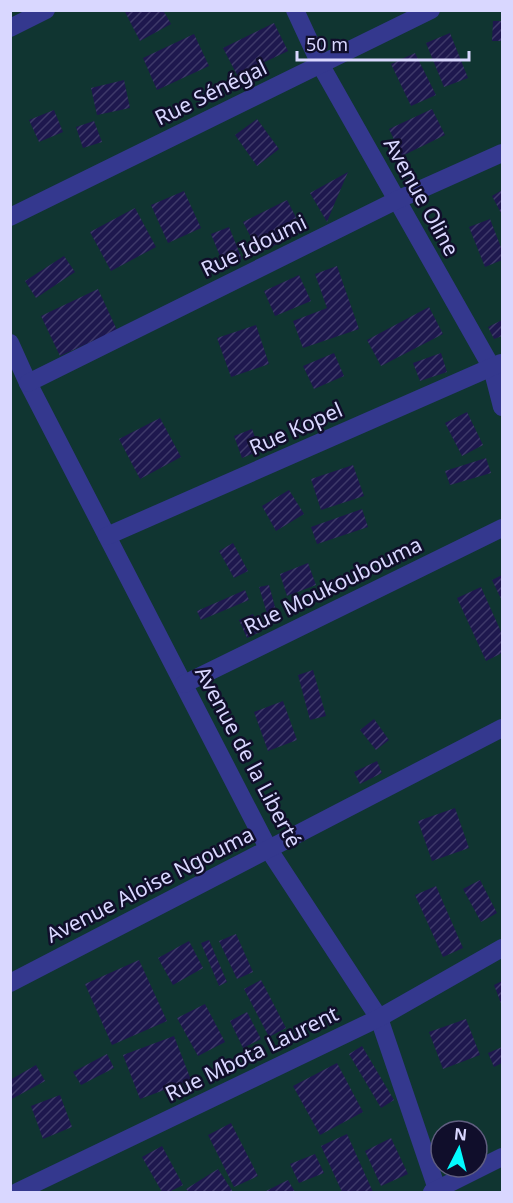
<svg xmlns="http://www.w3.org/2000/svg" width="513" height="1203" font-family="'Noto Sans',sans-serif">
<defs>
<pattern id="building-hatch" width="6" height="6" patternUnits="userSpaceOnUse" patternTransform="scale(1.5)"><rect width="6" height="6" fill="#1e184e"/><path d="M-1 1l2-2M0 6l6-6M5 7l2-2" fill="none" stroke="#3e3969"/></pattern>
</defs>
<rect width="100%" height="100%" fill="#100e2b"/>
<path fill="#103531" fill-rule="evenodd" d="M10,11H502V1192H11ZM441,1131H477V1167H441Z"/>
<g fill="url(#building-hatch)">
<polygon points="124,10 163,10 171,24 140,41"/>
<polygon points="493,21 502,21 502,41 492,41"/>
<polygon points="274,23 288,51 237,75 223,48"/>
<polygon points="450,33 468,78 444,87 426,43"/>
<polygon points="194,34 209,66 157,90 143,58"/>
<polygon points="415,53 436,95 411,106 391,64"/>
<polygon points="124,80 130,108 97,115 91,88"/>
<polygon points="432,109 445,135 402,156 389,129"/>
<polygon points="54,110 63,132 39,142 29,120"/>
<polygon points="257,119 279,149 257,166 235,135"/>
<polygon points="94,121 102,142 83,148 76,127"/>
<polygon points="348,172 336,200 327,222 310,193"/>
<polygon points="502,190 502,215 492,196"/>
<polygon points="184,191 201,228 168,243 151,205"/>
<polygon points="287,200 303,231 259,253 243,222"/>
<polygon points="135,208 156,247 111,271 90,232"/>
<polygon points="490,219 502,250 502,260 485,267 469,227"/>
<polygon points="229,227 242,259 224,266 211,234"/>
<polygon points="64,256 75,272 36,298 25,281"/>
<polygon points="337,266 359,329 303,348 293,321 327,308 315,274"/>
<polygon points="299,275 311,301 275,316 264,291"/>
<polygon points="98,289 117,330 60,356 41,316"/>
<polygon points="429,307 443,334 381,366 367,340"/>
<polygon points="502,320 502,336 494,339 488,327"/>
<polygon points="256,325 269,364 231,377 217,338"/>
<polygon points="334,353 344,376 314,389 303,366"/>
<polygon points="441,353 447,372 420,381 413,363"/>
<polygon points="467,412 483,445 462,456 445,423"/>
<polygon points="160,418 181,457 140,479 119,439"/>
<polygon points="252,429 260,451 242,458 234,436"/>
<polygon points="486,458 491,473 450,485 445,471"/>
<polygon points="353,465 364,496 321,510 311,479"/>
<polygon points="289,490 304,514 276,531 262,506"/>
<polygon points="362,509 368,527 317,544 311,527"/>
<polygon points="233,543 248,571 234,578 219,551"/>
<polygon points="308,563 316,585 287,596 280,574"/>
<polygon points="502,575 502,601 492,580"/>
<polygon points="269,585 278,618 269,620 259,587"/>
<polygon points="481,587 502,634 502,653 486,661 457,598"/>
<polygon points="245,590 249,600 201,620 197,611"/>
<polygon points="253,614 260,632 247,638 239,620"/>
<polygon points="313,670 326,716 310,720 298,675"/>
<polygon points="283,701 297,740 268,751 254,712"/>
<polygon points="374,719 389,740 376,750 360,730"/>
<polygon points="377,761 382,773 360,784 354,772"/>
<polygon points="455,808 469,848 432,861 418,821"/>
<polygon points="480,880 497,913 481,922 463,889"/>
<polygon points="436,886 463,948 443,957 415,895"/>
<polygon points="236,934 253,972 237,979 219,941"/>
<polygon points="209,940 227,982 219,986 201,943"/>
<polygon points="189,941 203,968 173,985 158,958"/>
<polygon points="139,960 167,1021 112,1045 85,984"/>
<polygon points="261,980 286,1028 269,1037 244,989"/>
<polygon points="502,981 502,1006 494,985"/>
<polygon points="205,1004 225,1042 198,1056 177,1018"/>
<polygon points="247,1012 261,1039 243,1048 230,1021"/>
<polygon points="466,1019 480,1055 443,1069 429,1032"/>
<polygon points="174,1036 191,1080 140,1099 123,1055"/>
<polygon points="362,1046 394,1100 381,1108 349,1054"/>
<polygon points="502,1047 502,1063 494,1067 488,1053"/>
<polygon points="107,1054 114,1068 81,1085 73,1072"/>
<polygon points="337,1063 363,1112 320,1135 293,1086"/>
<polygon points="36,1065 45,1081 10,1100 10,1080"/>
<polygon points="60,1095 72,1127 43,1139 31,1106"/>
<polygon points="231,1123 258,1176 234,1187 208,1135"/>
<polygon points="347,1134 373,1192 342,1192 321,1146"/>
<polygon points="391,1138 408,1174 381,1186 365,1151"/>
<polygon points="162,1146 183,1185 169,1192 162,1192 142,1157"/>
<polygon points="315,1154 324,1173 299,1183 290,1164"/>
<polygon points="218,1169 233,1192 189,1192 186,1189"/>
<polygon points="288,1180 295,1192 264,1192"/>
</g>
<g fill="none" stroke-linecap="round" stroke-linejoin="round">
<g stroke="#34388e" stroke-width="18">
<polyline points="295,10 320,64 492,368 502,407"/>
<polyline points="10,28 46,10"/>
<polyline points="10,217 431,10"/>
<polyline points="10,343 28,383 269,850 379,1018 438,1192"/>
<polyline points="28,383 397,200 502,153"/>
<polyline points="107,536 501,363"/>
<polyline points="184,684 502,528"/>
<polyline points="10,983 502,728"/>
<polyline points="17,1192 379,1018 502,948"/>
<polyline points="432,1192 502,1157"/>
</g>
</g>
<g text-anchor="middle" stroke-width="5" stroke-linejoin="round" paint-order="stroke">
<g font-size="21" fill="#d9d7ff" stroke="#100e2b">
<text transform="translate(211 93) rotate(-26)" y="7">Rue Sénégal</text>
<text transform="translate(421 197) rotate(61)" y="7">Avenue Oline</text>
<text transform="translate(254 246) rotate(-26)" y="7">Rue Idoumi</text>
<text transform="translate(296 429) rotate(-24)" y="7">Rue Kopel</text>
<text transform="translate(333 586) rotate(-26)" y="7">Rue Moukoubouma</text>
<text transform="translate(248 757) rotate(62)" y="7">Avenue de la Liberté</text>
<text transform="translate(150 885) rotate(-27)" y="7">Avenue Aloise Ngouma</text>
<text transform="translate(252 1054) rotate(-26)" y="7">Rue Mbota Laurent</text>
</g>
</g>
<rect width="513" height="1203" fill="none" stroke="#d9d7ff" stroke-width="24"/>
<g transform="translate(459 1149) rotate(6)"><circle r="28" fill="#100e2b" stroke="#605e80" stroke-width="1.5"/>
<path d="M0-4.5L10 22L0 15L-10 22Z" fill="#03fbff"/>
<text y="-9" font-size="16" font-weight="bold" text-anchor="middle" fill="#d9d7ff">N</text>
</g>
<path d="M297 51v9h172v-9" fill="none" stroke="#d9d7ff" stroke-width="3"/>
<text x="306" y="51" font-size="18" fill="#d9d7ff" stroke="#100e2b" stroke-width="4.5" paint-order="stroke">50 m</text>
</svg>
